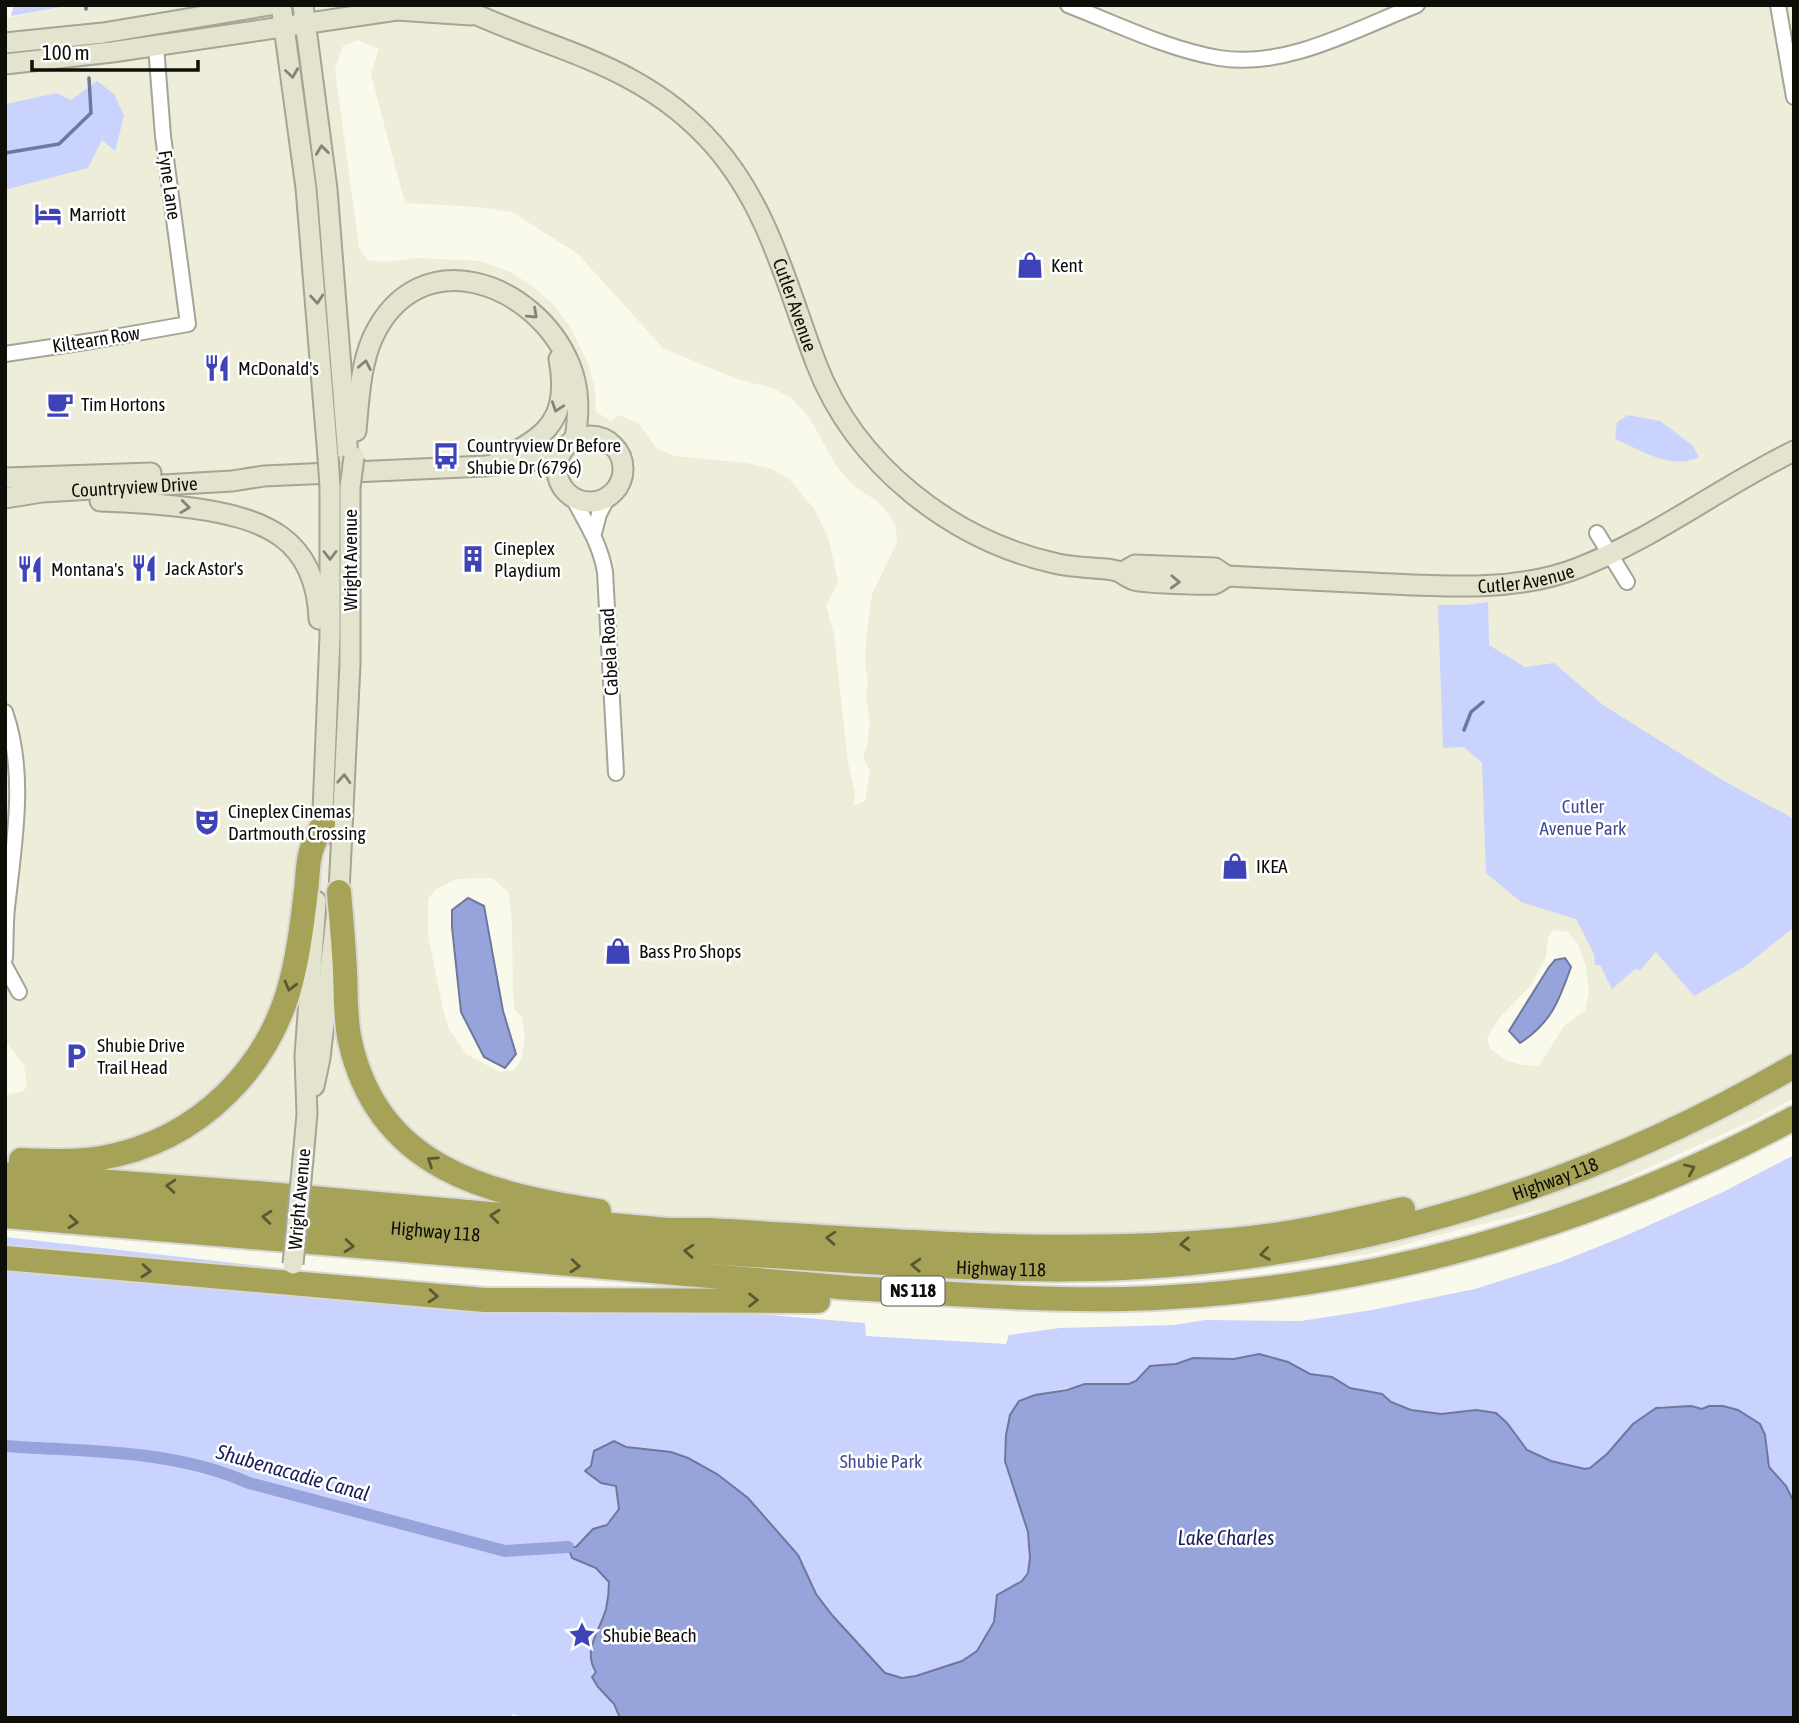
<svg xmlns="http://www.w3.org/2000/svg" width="1799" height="1723" font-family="'Asap Condensed',sans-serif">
<rect width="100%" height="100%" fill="#f9f9ec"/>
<path fill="#ededd9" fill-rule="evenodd" d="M73,5H1794V1098L1758,1118L1569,1204L1477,1225L1369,1254L1192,1278L5,1201V1095L24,1091L27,1085L24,1065L5,1041V190L88,168L102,140L115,151L71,100L57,93L5,104V18ZM358,40L379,49L371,74L405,203L478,207L512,212L578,254L663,348L737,379L772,388L790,397L809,417L837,467L852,484L878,502L889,514L896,527L897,543L872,594L866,640L865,665L868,681L866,697L870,722L867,746L863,757L870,771L865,801L854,806L855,793L848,763L834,635L826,605L838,583L829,540L815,510L790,480L772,469L746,463L674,456L656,448L639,424L619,415L611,421L596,412L595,390L589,366L573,332L555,306L537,290L511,272L480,261L418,258L384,262L367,260L359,248L335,70L343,46ZM492,878L508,892L512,920L513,998L515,1010L522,1017L525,1038L521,1060L514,1070L500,1072L466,1054L449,1029L443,1010L428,935V899L435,890L456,879ZM1553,930L1568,932L1578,944L1586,966L1589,993L1585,1011L1564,1026L1539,1066L1522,1065L1505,1060L1490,1048L1487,1037L1501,1016L1531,985L1546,957L1548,937Z"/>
<g fill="#c9d3fd">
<polygon points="14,5 73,5 11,16"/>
<polygon points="97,81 114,94 124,116 115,151 102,140 88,168 5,190 5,104 57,93 71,100"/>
<path d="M1628,415L1660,421L1692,445L1699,457C1672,471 1641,450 1615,439L1617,422Z"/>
<polygon points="1488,602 1489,645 1525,667 1554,663 1603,705 1724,781 1794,819 1794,927 1747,965 1694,996 1656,952 1640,970 1635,969 1612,989 1600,965 1595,965 1594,954 1576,919 1521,902 1486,873 1482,763 1464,747 1443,748 1438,605 1466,605"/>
<path d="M1794,1155V1502L1786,1486L1769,1467L1765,1435L1760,1424L1738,1410L1723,1406L1701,1409L1694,1406H1662L1649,1412L1633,1424L1607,1454L1590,1468L1585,1469L1551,1461L1527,1450L1507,1423L1476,1410L1441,1414L1411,1410L1391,1402L1382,1394L1350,1388L1332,1377L1310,1374L1288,1362L1260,1354L1234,1359L1193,1358L1176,1364L1150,1366L1136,1381L1129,1384C1092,1384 1054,1387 1019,1401L1005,1461L1028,1532L1030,1558L1028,1573L1022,1581L997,1595L994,1622L977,1651L962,1661L916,1676L895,1677L885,1673L832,1615L816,1594L798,1555L748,1498L717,1474L671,1452L609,1444L594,1451L591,1466L601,1483L616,1486L619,1509L607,1525L593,1529L576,1547H569L573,1558L596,1568L609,1581L605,1613L591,1645L596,1672L593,1678C603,1692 613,1701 619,1718H524L513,1714L511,1718H5V1237L473,1290L865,1323L866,1336L1006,1344L1009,1335L1060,1328L1174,1325L1205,1320L1301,1321L1372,1310L1475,1289L1560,1262L1625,1236L1721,1193Z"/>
</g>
<g fill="#97a4db" stroke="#6e779c" stroke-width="2">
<polygon points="468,898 484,906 503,1011 516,1054 505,1068 484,1057 461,1012 452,927 452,910"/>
<path d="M1565,958L1571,967C1559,1001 1551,1023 1520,1043L1509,1031L1549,967L1555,960Z"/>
<path d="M1259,1354L1288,1362L1310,1374L1332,1377L1350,1388L1382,1394L1391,1402L1411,1410L1441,1414L1476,1410L1496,1413L1507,1423L1527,1450L1551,1461L1585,1469L1590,1468L1607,1454L1633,1424L1656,1408L1691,1406L1702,1409L1709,1406H1723L1738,1410L1760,1424L1765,1435L1769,1467L1786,1486L1794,1502V1718H620L614,1704L598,1687L592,1677L596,1672C582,1650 600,1631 606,1609C608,1600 609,1591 609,1582L596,1568L572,1558L568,1547H576L593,1529L607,1525L619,1509L616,1486L601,1483L585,1471L591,1466L594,1451L614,1441L626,1447L671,1452L688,1458L717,1474L748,1498L798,1555L816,1594L832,1615L885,1673L902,1678L916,1676L962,1661L977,1651L994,1622L997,1595L1022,1581L1028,1573L1030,1558L1028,1532L1005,1461L1006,1435L1010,1415L1019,1401L1035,1395L1067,1390L1085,1384H1129L1136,1381L1150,1366L1176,1364L1193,1358L1234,1359Z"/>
</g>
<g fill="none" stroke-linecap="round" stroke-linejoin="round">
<g stroke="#6e779c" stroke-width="3.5">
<polyline points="86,9 86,5"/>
<polyline points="5,153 59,144 91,113 89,78"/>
<polyline points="1464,730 1471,712 1483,702"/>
</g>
<path stroke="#97a4db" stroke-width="12" d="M5,1446C87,1452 173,1449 249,1483L505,1551L568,1547"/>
<defs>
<g id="street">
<path d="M1068,5C1117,24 1167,49 1219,58C1286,69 1356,29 1417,5"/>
<polyline points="1778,5 1794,97"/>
<polyline points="5,354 92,341 188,324 163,136 156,46"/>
<path d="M573,498C586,523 600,543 605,572L616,773"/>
<polyline points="594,533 599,514 608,497"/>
<polyline points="1597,533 1627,582"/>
<path d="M5,712C26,772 15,837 8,899C5,918 6,938 5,958"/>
<polyline points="5,966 19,992"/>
</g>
<g id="secondary">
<polyline points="281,5 306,188 328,457"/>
<polyline points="303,5 327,189 348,457"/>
<path id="s1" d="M455,5C549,51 640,61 713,144C769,207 787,287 816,363C855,465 952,541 1058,564C1074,567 1090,568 1106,569C1124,571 1121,575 1134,580C1140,583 1207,585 1214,584C1218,583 1224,578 1227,576"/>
<polyline points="5,43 103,33 270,5"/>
<polyline points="5,64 112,52 397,10 471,15"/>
<path d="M356,431C359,400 360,366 373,337C419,239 536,282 570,365C580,389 579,414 575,439"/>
<circle cx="590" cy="469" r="33"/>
<path d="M499,459C548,438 570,416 559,359"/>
<polyline points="5,478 151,473"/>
<path id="s2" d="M5,498L42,492L232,481L264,476L486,466L537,460L563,449"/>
<path d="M100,501C131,502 161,504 192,508C263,518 316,537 319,619"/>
<path id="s3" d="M1123,572L1135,565L1215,568L1227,576C1275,578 1324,581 1372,583C1439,586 1514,593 1578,568C1655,538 1720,487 1794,451"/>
<polyline points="322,836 330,636 330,487"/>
<polyline points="314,1086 320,1058 339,892 350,664 350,487"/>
<polyline points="303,1159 307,1114 305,1056 316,901"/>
</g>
<g id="highway">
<path d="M339,892C341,918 344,945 345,972C346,995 345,1018 350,1041C378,1168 487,1194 599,1211"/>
<path d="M21,1160C47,1161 74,1162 101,1158C199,1141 274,1066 294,969C300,943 303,917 306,890C308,877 307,861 312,848C315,840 319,832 323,824"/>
<path d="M5,1174L257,1193L668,1230H710C883,1240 1057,1256 1231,1240C1289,1235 1347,1222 1403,1209"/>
<path id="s4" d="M5,1194C210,1212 414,1230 619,1246C701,1252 784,1257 866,1262C952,1267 1037,1272 1123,1268C1360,1257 1590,1185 1794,1066"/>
<path d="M5,1216L851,1288C943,1293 1034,1301 1126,1299C1360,1293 1588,1228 1794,1118"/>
<polyline points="5,1258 485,1300 818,1301"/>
</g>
</defs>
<use href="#street" stroke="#a4a497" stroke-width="18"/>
<use href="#secondary" stroke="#a4a497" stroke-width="23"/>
<use href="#highway" stroke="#d8d8d8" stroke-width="28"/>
<use href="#street" stroke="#fff" stroke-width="14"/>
<use href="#secondary" stroke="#e4e3cd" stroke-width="19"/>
<use href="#highway" stroke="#a6a359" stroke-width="24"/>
<defs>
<g id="secondary-bridge">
<polyline points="328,457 330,487"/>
<polyline points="350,487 354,457"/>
<polyline points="293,1264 303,1159"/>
</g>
</defs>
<use href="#secondary-bridge" stroke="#a4a497" stroke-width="23" stroke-linecap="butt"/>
<use href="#secondary-bridge" stroke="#e4e3cd" stroke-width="19"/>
</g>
<defs><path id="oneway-chevron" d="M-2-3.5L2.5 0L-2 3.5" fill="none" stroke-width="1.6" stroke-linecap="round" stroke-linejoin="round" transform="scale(1.75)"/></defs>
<g stroke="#848375">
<use href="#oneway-chevron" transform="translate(292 73) rotate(82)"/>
<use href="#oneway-chevron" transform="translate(322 150) rotate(-97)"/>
<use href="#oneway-chevron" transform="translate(317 299) rotate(85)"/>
<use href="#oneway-chevron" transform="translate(533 314) rotate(43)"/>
<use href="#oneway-chevron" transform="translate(365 365) rotate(-79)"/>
<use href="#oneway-chevron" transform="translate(557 407) rotate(109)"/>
<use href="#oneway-chevron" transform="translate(185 507) rotate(7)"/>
<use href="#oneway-chevron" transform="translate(330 555) rotate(90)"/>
<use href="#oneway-chevron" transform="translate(1175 582) rotate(2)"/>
<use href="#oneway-chevron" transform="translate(344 779) rotate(-87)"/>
</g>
<g stroke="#5a5831">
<use href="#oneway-chevron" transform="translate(290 986) rotate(105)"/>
<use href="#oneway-chevron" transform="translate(432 1161) rotate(-146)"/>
<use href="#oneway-chevron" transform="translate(1690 1169) rotate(-24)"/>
<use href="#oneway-chevron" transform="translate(171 1186) rotate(-176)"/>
<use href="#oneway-chevron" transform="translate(495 1216) rotate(-174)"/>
<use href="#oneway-chevron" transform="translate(267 1217) rotate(-175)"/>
<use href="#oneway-chevron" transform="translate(73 1222) rotate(5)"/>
<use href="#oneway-chevron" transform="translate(831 1238) rotate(-176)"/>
<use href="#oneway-chevron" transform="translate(1185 1244) rotate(177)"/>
<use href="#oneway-chevron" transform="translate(349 1246) rotate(5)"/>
<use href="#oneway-chevron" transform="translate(689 1251) rotate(-176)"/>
<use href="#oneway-chevron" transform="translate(1265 1254) rotate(172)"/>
<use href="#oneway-chevron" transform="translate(916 1265) rotate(-177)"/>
<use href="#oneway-chevron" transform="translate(575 1266) rotate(5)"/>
<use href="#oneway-chevron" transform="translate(146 1271) rotate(5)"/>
<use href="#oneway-chevron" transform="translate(433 1296) rotate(4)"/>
<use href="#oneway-chevron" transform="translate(753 1300)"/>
</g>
<defs>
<symbol id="hotel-bare" viewBox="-9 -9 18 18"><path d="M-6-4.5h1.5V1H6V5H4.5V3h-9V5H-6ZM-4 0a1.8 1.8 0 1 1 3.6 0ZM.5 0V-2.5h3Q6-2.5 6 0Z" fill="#3e44b8" stroke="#fff" stroke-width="2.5" paint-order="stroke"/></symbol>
<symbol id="shop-bare" viewBox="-9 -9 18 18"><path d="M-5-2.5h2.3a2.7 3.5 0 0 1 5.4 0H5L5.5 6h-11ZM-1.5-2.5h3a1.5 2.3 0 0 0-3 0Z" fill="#3e44b8" stroke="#fff" stroke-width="2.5" paint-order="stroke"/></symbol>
<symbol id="restaurant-bare" viewBox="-9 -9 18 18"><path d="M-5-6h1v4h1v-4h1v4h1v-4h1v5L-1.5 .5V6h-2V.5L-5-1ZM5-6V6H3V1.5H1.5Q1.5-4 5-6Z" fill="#3e44b8" stroke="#fff" stroke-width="2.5" paint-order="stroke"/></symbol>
<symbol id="cafe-bare" viewBox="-9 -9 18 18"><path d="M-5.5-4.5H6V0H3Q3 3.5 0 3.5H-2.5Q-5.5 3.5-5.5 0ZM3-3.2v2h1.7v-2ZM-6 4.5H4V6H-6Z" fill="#3e44b8" stroke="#fff" stroke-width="2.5" paint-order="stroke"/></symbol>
<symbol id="bus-bare" viewBox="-9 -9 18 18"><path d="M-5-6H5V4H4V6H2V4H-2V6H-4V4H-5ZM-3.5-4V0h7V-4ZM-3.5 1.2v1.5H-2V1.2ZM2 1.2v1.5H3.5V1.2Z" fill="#3e44b8" stroke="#fff" stroke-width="2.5" paint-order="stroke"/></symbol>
<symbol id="building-bare" viewBox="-9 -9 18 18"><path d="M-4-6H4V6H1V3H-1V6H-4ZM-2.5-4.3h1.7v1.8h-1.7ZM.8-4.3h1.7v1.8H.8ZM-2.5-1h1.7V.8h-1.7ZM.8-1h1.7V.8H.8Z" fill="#3e44b8" stroke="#fff" stroke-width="2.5" paint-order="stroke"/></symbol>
<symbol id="theatre-bare" viewBox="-9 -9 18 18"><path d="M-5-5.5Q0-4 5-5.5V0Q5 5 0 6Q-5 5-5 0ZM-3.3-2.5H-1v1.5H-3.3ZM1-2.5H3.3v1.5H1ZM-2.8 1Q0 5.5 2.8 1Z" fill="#3e44b8" stroke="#fff" stroke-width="2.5" paint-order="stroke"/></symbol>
<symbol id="parking-bare" viewBox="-9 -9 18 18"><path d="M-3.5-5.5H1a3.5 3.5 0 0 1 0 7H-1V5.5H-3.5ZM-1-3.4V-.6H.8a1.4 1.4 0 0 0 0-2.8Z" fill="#3e44b8" stroke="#fff" stroke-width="2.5" paint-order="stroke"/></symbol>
<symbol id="sight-bare" viewBox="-9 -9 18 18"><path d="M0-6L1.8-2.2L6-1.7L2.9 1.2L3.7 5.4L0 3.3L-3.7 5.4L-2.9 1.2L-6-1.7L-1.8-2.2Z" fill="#3e44b8" stroke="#fff" stroke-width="2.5" paint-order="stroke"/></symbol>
</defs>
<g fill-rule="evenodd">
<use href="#hotel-bare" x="29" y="195" width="38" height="38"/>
<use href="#shop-bare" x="1011" y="246" width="38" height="38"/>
<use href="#restaurant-bare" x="198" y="349" width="38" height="38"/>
<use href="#cafe-bare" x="41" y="385" width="38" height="38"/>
<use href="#bus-bare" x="427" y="437" width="38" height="38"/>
<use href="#building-bare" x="454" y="540" width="38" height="38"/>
<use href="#restaurant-bare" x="125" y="549" width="38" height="38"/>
<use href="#restaurant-bare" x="11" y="550" width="38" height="38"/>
<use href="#theatre-bare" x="188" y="803" width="38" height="38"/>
<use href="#shop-bare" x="1216" y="847" width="38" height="38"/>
<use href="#shop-bare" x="599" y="932" width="38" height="38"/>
<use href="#parking-bare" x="57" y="1037" width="38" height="38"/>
<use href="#sight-bare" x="563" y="1616" width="38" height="38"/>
</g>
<g text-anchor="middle" stroke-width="5" stroke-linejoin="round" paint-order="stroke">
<rect fill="#fff" stroke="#565653" stroke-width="2" x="881.5" y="1276.5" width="63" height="29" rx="5"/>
<g font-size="18" font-weight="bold" fill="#0e0e09">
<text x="913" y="1297">NS 118</text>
</g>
<g font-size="19" fill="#0e0e09" stroke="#fff">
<text transform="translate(170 185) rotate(82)" y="7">Fyne Lane</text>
<text dy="7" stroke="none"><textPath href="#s1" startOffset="478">Cutler Avenue</textPath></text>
<text transform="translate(96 339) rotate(-9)" y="7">Kiltearn Row</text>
<text dy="7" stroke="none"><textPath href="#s2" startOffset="130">Countryview Drive</textPath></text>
<text transform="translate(350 560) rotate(-90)" y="7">Wright Avenue</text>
<text dy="7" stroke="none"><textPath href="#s3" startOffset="408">Cutler Avenue</textPath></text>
<text transform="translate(609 652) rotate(-93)" y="7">Cabela Road</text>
<text dy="7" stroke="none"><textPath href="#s4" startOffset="1564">Highway 118</textPath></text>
<text transform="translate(299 1199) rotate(-85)" y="7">Wright Avenue</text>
<text dy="7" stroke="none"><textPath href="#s4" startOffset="432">Highway 118</textPath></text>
<text dy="7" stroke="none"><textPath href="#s4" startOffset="999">Highway 118</textPath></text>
</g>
<g font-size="19" fill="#0e0e09" stroke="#fff" text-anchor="start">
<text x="69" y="221">Marriott</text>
<text x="1051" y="272">Kent</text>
<text x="238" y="375">McDonald's</text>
<text x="81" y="411">Tim Hortons</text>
<text x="467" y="452">Countryview Dr Before<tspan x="467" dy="22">Shubie Dr (6796)</tspan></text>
<text x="494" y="555">Cineplex<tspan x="494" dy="22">Playdium</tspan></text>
<text x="165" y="575">Jack Astor's</text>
<text x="51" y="576">Montana's</text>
<text x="228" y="818">Cineplex Cinemas<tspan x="228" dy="22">Dartmouth Crossing</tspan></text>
<text x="1256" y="873">IKEA</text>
<text x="639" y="958">Bass Pro Shops</text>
<text x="97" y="1052">Shubie Drive<tspan x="97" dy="22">Trail Head</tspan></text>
<text x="603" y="1642">Shubie Beach</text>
</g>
<g font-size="19" fill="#434d92" stroke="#fff">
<text x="1583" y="813">Cutler<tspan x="1583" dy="22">Avenue Park</tspan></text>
<text x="881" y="1468">Shubie Park</text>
</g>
<g font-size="21" font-style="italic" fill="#1c1f5f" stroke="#fff">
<text transform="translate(293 1473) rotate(16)" y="7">Shubenacadie Canal</text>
<text x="1226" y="1545">Lake Charles</text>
</g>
</g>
<rect width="1799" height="1723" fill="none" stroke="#0e0e09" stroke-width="14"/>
<path d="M32 60v10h166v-10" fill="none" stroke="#0e0e09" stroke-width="3.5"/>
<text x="42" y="60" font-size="21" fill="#0e0e09" stroke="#ffffff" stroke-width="5" paint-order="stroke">100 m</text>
</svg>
